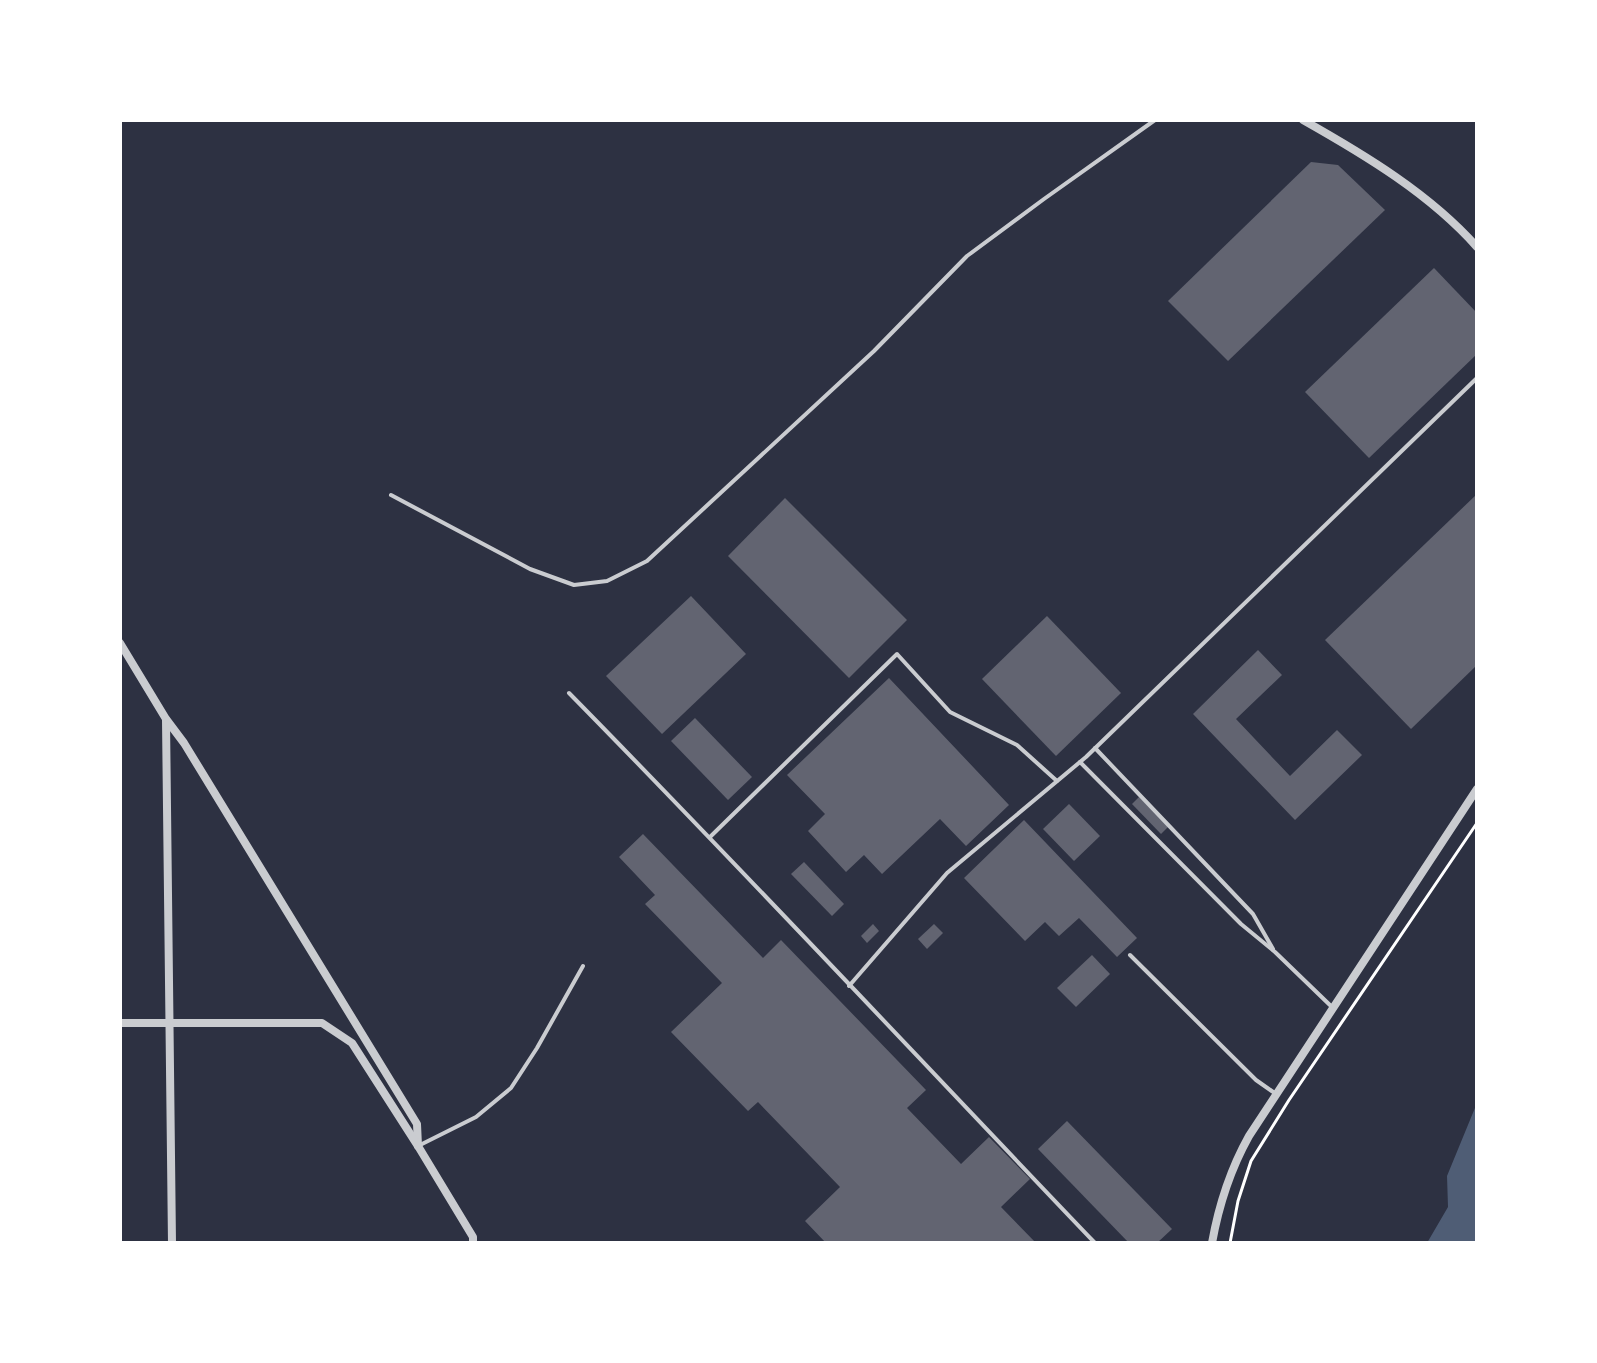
<svg xmlns="http://www.w3.org/2000/svg" width="1597" height="1363" font-family="Jost,sans-serif">
<rect width="100%" height="100%" fill="#2d3142"/>
<polygon fill="#4f5d75" points="1477,1103 1477,1243 1427,1243 1448,1207 1447,1176"/>
<g fill="#626471">
<polygon points="1311,162 1338,165 1385,210 1228,361 1168,301"/>
<polygon points="1434,268 1477,313 1477,354 1369,458 1305,392"/>
<polygon points="1477,494 1477,665 1411,729 1325,640"/>
<polygon points="785,498 907,620 849,678 728,556"/>
<polygon points="691,596 746,654 662,734 606,676"/>
<polygon points="1047,616 1121,693 1056,756 982,679"/>
<polygon points="1258,650 1282,675 1236,719 1290,776 1337,730 1362,755 1295,820 1193,714"/>
<polygon points="889,678 1009,805 966,846 940,819 882,874 864,855 846,872 808,831 825,814 787,775"/>
<polygon points="695,718 752,777 728,800 671,741"/>
<polygon points="1139,797 1168,827 1161,834 1132,804"/>
<polygon points="1069,804 1100,836 1074,861 1043,829"/>
<polygon points="1024,820 1137,938 1117,957 1079,918 1059,936 1045,922 1025,941 964,878"/>
<polygon points="643,834 763,958 781,940 926,1090 907,1108 961,1164 989,1137 1030,1179 1001,1207 1036,1243 826,1243 805,1221 840,1187 758,1102 748,1111 671,1032 722,983 645,904 655,895 619,857"/>
<polygon points="804,862 844,904 832,916 791,874"/>
<polygon points="873,924 879,931 867,943 861,936"/>
<polygon points="934,924 943,933 927,949 918,939"/>
<polygon points="1092,955 1110,974 1076,1007 1057,988"/>
<polygon points="1067,1121 1172,1229 1157,1243 1129,1243 1038,1149"/>
</g>
<g fill="none" stroke-linecap="round" stroke-linejoin="round">
<polyline stroke="#fff" stroke-width="3" points="1230,1243 1238,1201 1251,1161 1289,1100 1477,823"/>
<g stroke="#caccd0" stroke-width="4">
<polyline points="391,495 530,569 574,585 607,581 647,561 874,351 967,256 1044,199 1155,120"/>
<path d="M569,693C747,874 920,1060 1095,1243"/>
<polyline points="1095,748 1253,914 1273,949"/>
<polyline points="1080,762 1241,924 1275,952 1333,1008"/>
<polyline points="710,837 897,654 950,712 1017,745 1057,781"/>
<polyline points="1130,955 1256,1080 1276,1094"/>
<polyline points="849,986 947,873 1086,757 1477,378"/>
<polyline points="420,1145 476,1117 511,1088 537,1048 583,966"/>
</g>
<g stroke="#caccd0" stroke-width="8">
<path d="M1303,120C1365,155 1430,194 1477,247"/>
<polyline points="120,643 166,719 184,743 417,1124 418,1146"/>
<polyline points="166,720 172,1243"/>
<polyline points="120,1023 322,1023 352,1043 418,1146 473,1237 473,1243"/>
<path d="M1212,1243C1219,1204 1230,1170 1249,1136L1477,789"/>
</g>
</g>
<rect width="1597" height="1363" fill="none" stroke="#ffffff" stroke-width="244"/>
</svg>
